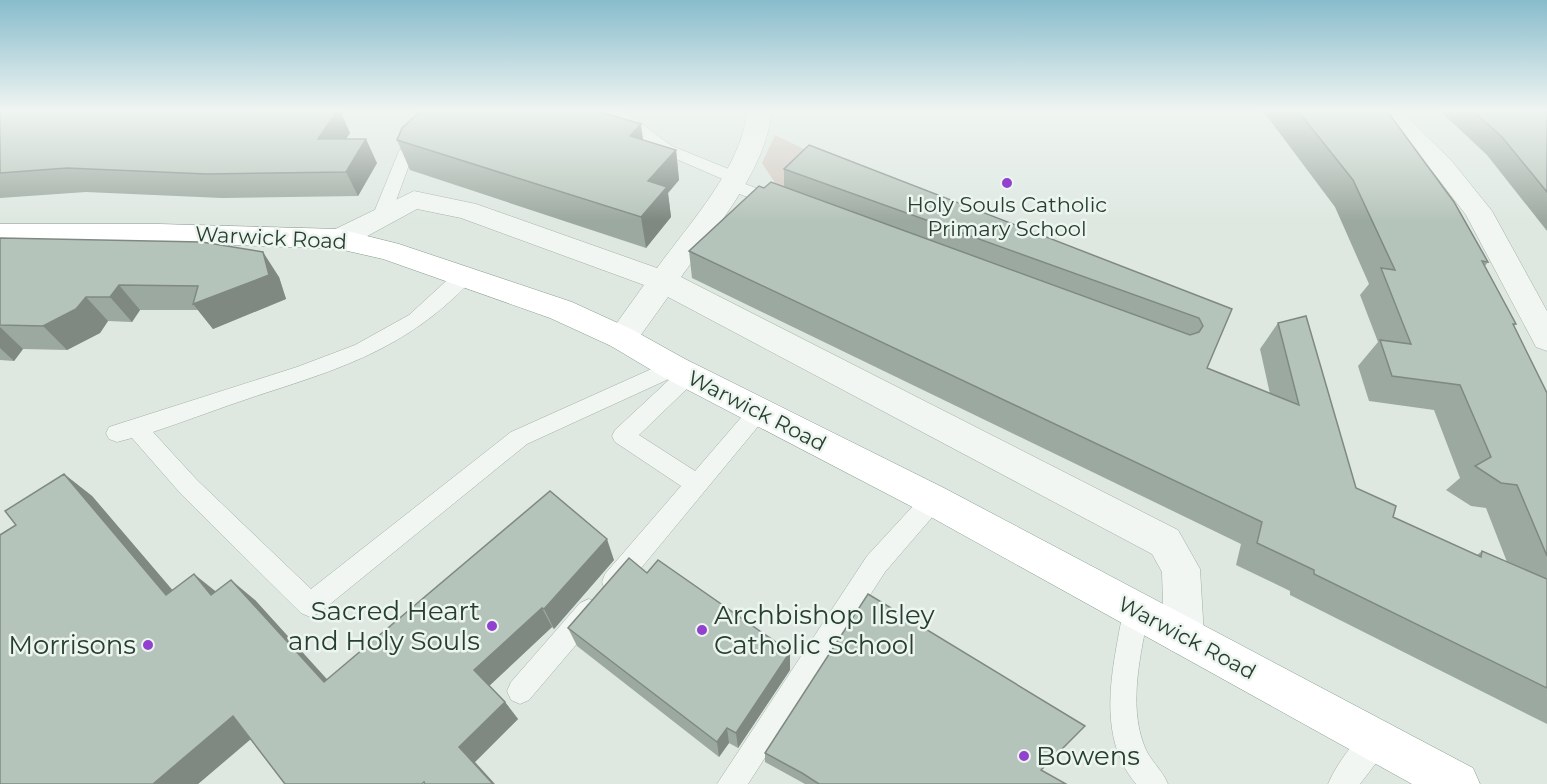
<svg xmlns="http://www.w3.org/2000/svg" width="1547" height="784" font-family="Montserrat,sans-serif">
<rect width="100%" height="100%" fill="#dee8e1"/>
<polygon fill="#d2c8bf" points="775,135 825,159 781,192 762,163"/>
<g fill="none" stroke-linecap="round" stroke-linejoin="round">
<defs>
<g id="lane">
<polygon points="445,111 463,111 412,157 390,217 381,223 375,221 372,217 399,151"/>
<polygon points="597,111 626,112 672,146 741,174 743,178 740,182 785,199 788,203 779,209 726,189 724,185 727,181 660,152 614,118"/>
<path d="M463,270L470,272L472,277L470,282C405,350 339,369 253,397C220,408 186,421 153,432L197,480L311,589L511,432L667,362L674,360L681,362L684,368L695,369L698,375L695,381L639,435L695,471L751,406L759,403L767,406L770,412L623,590L614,593L605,590L602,582L605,574L681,486L615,442L612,436L615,430L671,378L527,444L319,613L310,617L301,613L181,494L132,438L117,442L109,439L106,433L109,427L297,367L355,345L409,315L456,272Z"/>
<polygon points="933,490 941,493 945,500 941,507 885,572 748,784 717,784 867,556 925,493"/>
<polygon points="589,599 598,603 602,611 598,619 529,700 520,704 511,700 507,691 511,682 580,603"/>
<path d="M1136,599L1145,603L1149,611C1141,653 1128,703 1144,745C1149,760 1162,769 1168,784H1136C1095,735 1113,667 1123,611L1127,603Z"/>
<path d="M1376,726L1386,730L1390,740L1386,750L1360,784H1328C1336,765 1357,734 1376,726Z"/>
</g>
<g id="street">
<path d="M747,111H771C769,166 712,233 681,277L1178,530L1200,569L1204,636L1198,650L1184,656L1170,650L1164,636L1162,572L1152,554L668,297L633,346L622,350L611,346L606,338L644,285L461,218L417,209L349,246L339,249L329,246L325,239L329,232L414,191L476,204L657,268C689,224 742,167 747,111Z"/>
<polygon points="1376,111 1402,111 1451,160 1492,211 1547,311 1547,351 1536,347 1466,215 1433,172"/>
</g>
<polygon id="highway" points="0,224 159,224 339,229 399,244 572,302 633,330 685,359 946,489 1473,768 1480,784 1412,784 920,511 663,377 611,346 550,318 383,259 339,249 159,242 0,242"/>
</defs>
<use href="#lane" stroke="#a0afa4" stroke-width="1"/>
<use href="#street" stroke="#a0afa4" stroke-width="1"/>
<use href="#highway" stroke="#859e8d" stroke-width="1"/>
<use href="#lane" fill="#f1f6f3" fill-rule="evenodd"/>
<use href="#street" fill="#f1f6f3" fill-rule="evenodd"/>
<use href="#highway" fill="#fff" fill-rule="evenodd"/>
</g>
<g fill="#9ca9a0">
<polygon points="0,111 340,111 350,133 346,139 377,163 358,196 222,198 86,192 0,198"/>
<polygon points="1261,111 1387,111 1488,262 1485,266 1516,324 1514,326 1547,393 1547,724 1290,595 1290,591 1236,565 1241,544 692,278 689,251 764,188 784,186 784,169 1232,309 1207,368 1270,394 1260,349 1278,323 1356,488 1393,517 1477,555 1482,551 1507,562 1486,508 1471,506 1446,490 1460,478 1434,410 1369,401 1358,366 1378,342 1360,295 1369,284 1335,207 1269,119"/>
<polygon points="1440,111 1547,111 1547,231 1487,155"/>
<polygon points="397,140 643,140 676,150 679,180 668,193 671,217 646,248 410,170"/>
<polygon points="0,238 279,277 286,299 213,329 198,310 140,310 132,322 108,321 100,333 67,350 23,349 14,361 0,360"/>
<polygon points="64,474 92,496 172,590 216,591 255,600 327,680 614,560 554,629 552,627 489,686 505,702 518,719 475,762 251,739 198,784 0,784 16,525"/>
<polygon points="647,573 790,670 738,748 729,743 719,757 577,646 568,628"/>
<polygon points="765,753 1041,770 1066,784 805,784 765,762"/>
</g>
<g fill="#7f8982">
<polygon points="337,111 340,111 350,133 330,163 318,139"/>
<polygon points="641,124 645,154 630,136"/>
<polygon points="366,139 377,163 358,196 346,172"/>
<polygon points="676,150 679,180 668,193 671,217 646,248 641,217 648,181"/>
<polygon points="263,252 279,277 286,299 213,329 193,304"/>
<polygon points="119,285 140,310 132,322 110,297"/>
<polygon points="86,297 108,321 100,333 67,350 43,326"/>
<polygon points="0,327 23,349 14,361 0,348"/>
<polygon points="64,474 92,496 193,614 166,595"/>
<polygon points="607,539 614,560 554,629 544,609"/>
<polygon points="194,574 219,594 211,595"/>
<polygon points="231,580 255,600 345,699 324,682"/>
<polygon points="542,608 552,627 488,687 474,670"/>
<polygon points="790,652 790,670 738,748 736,733"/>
<polygon points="505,702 518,719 475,762 495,784 493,784 459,747"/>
<polygon points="233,716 259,732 198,784 153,784"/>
<polygon points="727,728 729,743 719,757 717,742"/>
</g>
<g fill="#b5c4ba" stroke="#7f8982" stroke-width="1.5">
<polygon points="0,111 337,111 318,139 366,139 346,172 207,174 67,168 0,173"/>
<polygon points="421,111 597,111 641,124 630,136 676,150 648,181 667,187 641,217 397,140 402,128"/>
<polygon points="1298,111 1387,111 1454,202 1488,262 1482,261 1516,324 1513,324 1547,393 1547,556 1517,485 1501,483 1475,466 1491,457 1460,385 1392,376 1380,340 1411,344 1381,268 1395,270 1353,180"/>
<polygon points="1473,111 1547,111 1547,192 1502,137"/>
<polygon points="809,145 1232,309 1207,368 1299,405 1278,323 1306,316 1356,488 1396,506 1393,517 1481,557 1482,551 1547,579 1547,688 1314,574 1314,570 1257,543 1262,522 689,251 759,186 764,188 771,182 1190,335 1199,332 1203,326 1199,318 784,169"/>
<polygon points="0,238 202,242 263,252 269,275 193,304 198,286 119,285 110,297 86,297 76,309 43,326 0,325"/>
<polygon points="64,474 166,595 194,574 211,595 231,580 324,682 550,491 607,539 544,609 542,608 474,670 505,702 459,747 493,784 425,784 424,782 422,784 285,784 233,716 153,784 0,784 0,535 16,525 5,511"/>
<polygon points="629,558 647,573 658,560 790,652 736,733 727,728 717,742 568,628"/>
<polygon points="868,594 1085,726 1041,770 1066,784 819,784 802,773 765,753"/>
</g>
<linearGradient id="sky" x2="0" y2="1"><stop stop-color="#88bccc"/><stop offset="0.5" stop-color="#f0f5f2"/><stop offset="1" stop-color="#f0f5f2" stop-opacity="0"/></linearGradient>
<rect width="1547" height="221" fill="url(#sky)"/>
<g fill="#9241cf" stroke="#edf5f0" stroke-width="2">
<circle cx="1007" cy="183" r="6"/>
<circle cx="492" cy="626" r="6"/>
<circle cx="702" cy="630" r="6"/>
<circle cx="148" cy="645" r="6"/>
<circle cx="1024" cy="756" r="6"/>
</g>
<g text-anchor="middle" stroke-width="5" stroke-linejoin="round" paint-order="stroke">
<g font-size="21" fill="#273f2f" stroke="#edf5f0">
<text x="1007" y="212">Holy Souls Catholic<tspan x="1007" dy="24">Primary School</tspan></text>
</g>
<g font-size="21" fill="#273f2f" stroke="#edf5f0">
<text transform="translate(271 238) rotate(3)" y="7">Warwick Road</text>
<text transform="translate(757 411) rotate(27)" y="7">Warwick Road</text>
<text transform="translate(1187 638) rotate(28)" y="7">Warwick Road</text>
</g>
<g font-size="26" fill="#273f2f" stroke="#edf5f0" text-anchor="end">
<text x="480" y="620">Sacred Heart<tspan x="480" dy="30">and Holy Souls</tspan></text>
<text x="714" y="624" text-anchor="start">Archbishop Ilsley<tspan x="714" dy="30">Catholic School</tspan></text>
<text x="136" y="654">Morrisons</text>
<text x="1036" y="765" text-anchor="start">Bowens</text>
</g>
</g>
</svg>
